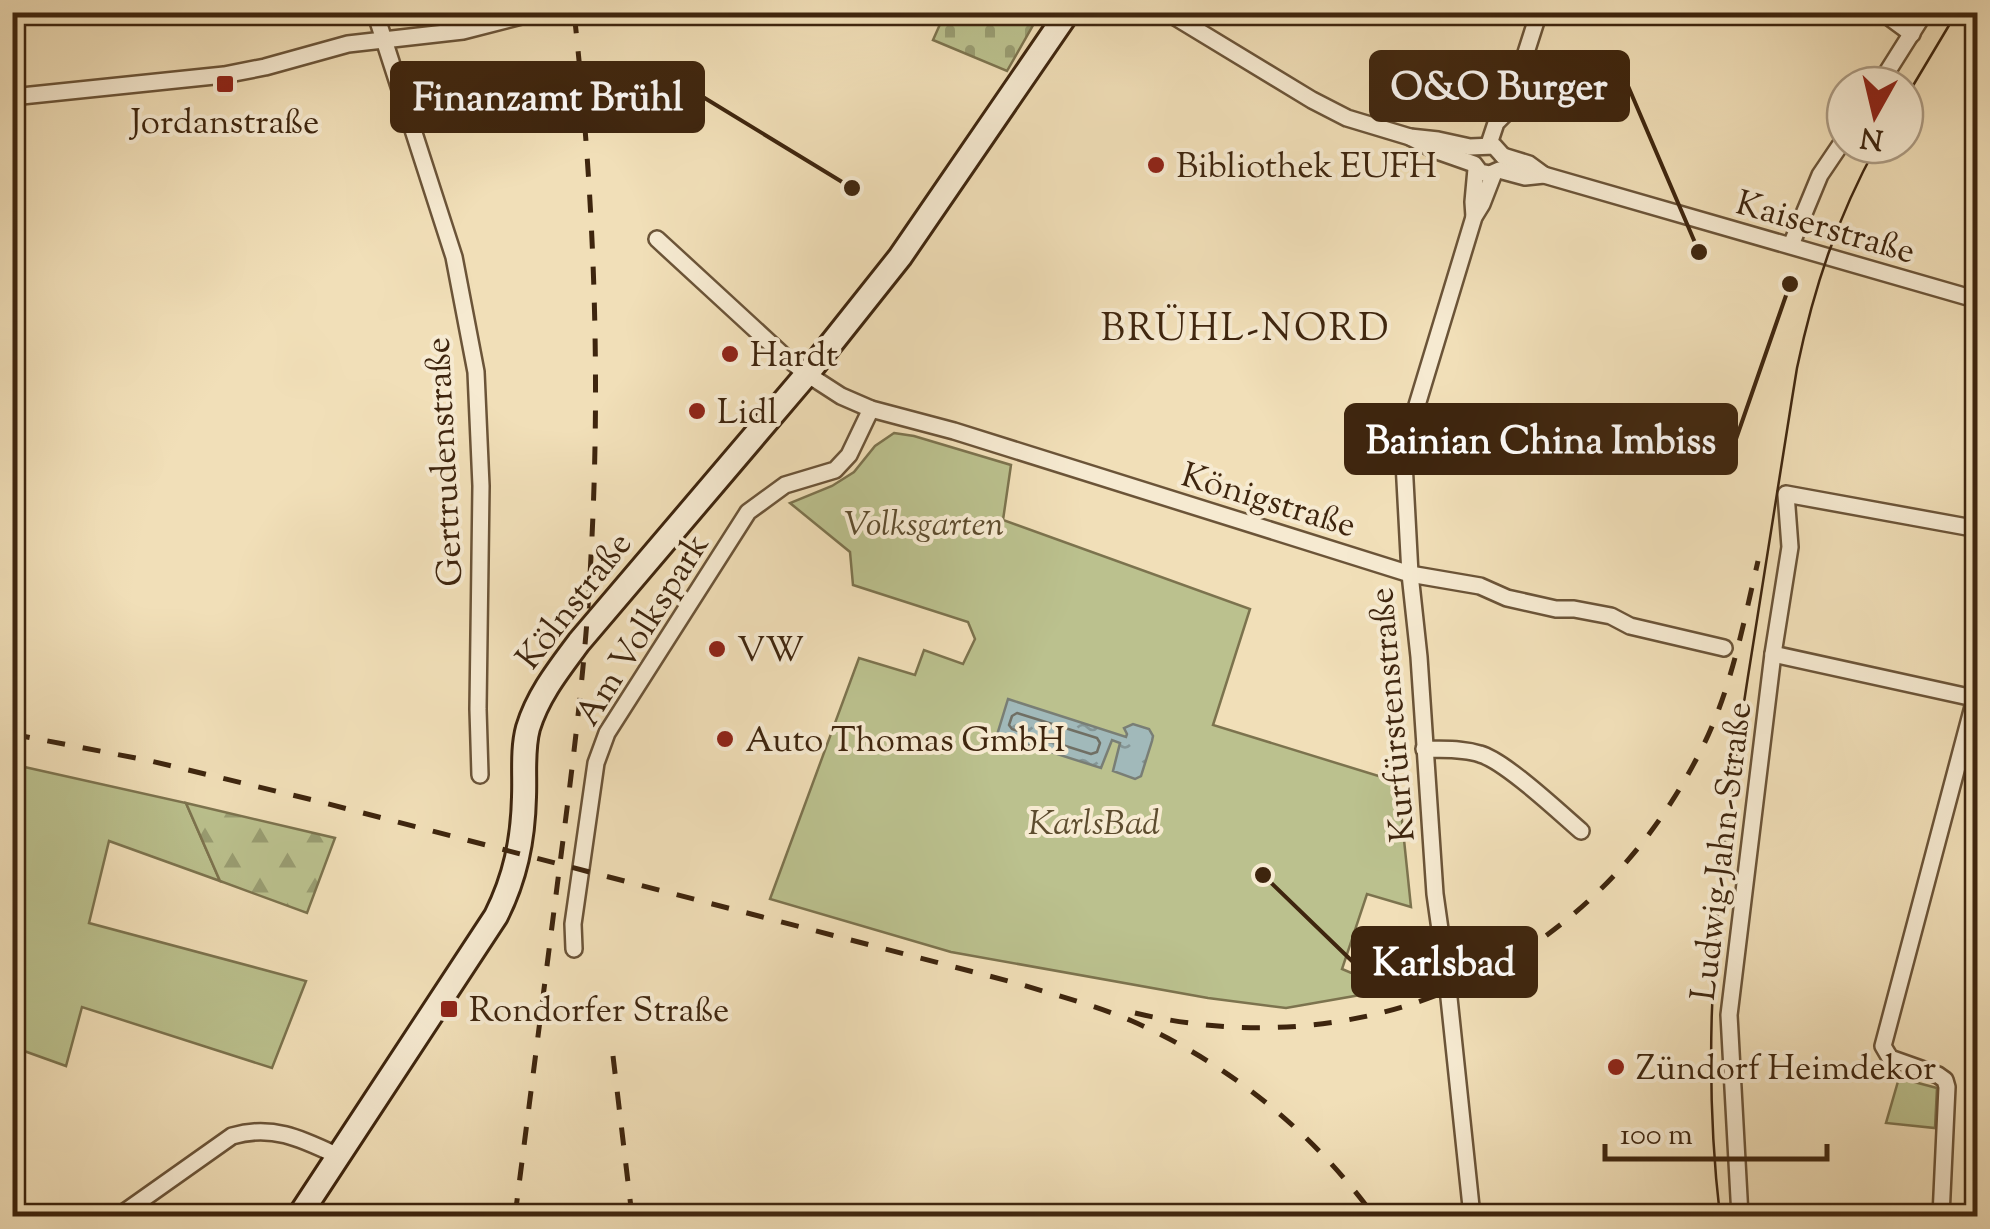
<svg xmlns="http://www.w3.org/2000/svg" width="1990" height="1229" font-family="'Sorts Mill Goudy',serif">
<defs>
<pattern id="forest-firs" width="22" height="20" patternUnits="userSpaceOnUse" patternTransform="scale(2.5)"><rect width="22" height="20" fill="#bbc18e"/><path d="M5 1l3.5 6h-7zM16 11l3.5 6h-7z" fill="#999d72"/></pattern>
<pattern id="cemetery-stones" width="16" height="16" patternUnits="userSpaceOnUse" patternTransform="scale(2.5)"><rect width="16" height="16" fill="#bbc18e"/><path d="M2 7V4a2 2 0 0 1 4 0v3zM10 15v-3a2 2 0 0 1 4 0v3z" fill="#999d72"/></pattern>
<pattern id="water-ripples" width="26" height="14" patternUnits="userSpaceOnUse" patternTransform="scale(2.5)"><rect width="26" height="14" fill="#a1b9ba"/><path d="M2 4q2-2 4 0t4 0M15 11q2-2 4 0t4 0" fill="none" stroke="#859696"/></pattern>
</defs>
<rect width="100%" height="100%" fill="#f1dfb8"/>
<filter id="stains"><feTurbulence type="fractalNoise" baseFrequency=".002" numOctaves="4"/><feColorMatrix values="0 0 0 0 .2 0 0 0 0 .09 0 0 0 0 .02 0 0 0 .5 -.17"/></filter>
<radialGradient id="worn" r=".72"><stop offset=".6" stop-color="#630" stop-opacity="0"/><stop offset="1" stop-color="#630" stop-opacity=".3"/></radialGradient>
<g fill="#bbc18e" stroke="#7c734e" stroke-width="2.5">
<polygon points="894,433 914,436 1011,465 1003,520 1250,609 1213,725 1398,782 1411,907 1367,894 1342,969 1354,974 1353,980 1383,991 1286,1008 1208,998 951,952 770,899 859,658 915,675 924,650 963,664 975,639 968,622 853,585 850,552 790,503 832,486 854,472 875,446"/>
<polygon points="20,766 186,803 220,881 109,841 89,923 306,981 272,1068 82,1007 66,1066 13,1047 12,797"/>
<polygon points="1899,1078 1937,1088 1935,1128 1886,1123"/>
</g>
<polygon fill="url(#forest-firs)" stroke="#7c734e" stroke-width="2.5" points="186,803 335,838 307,913 220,881"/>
<polygon fill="url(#cemetery-stones)" stroke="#7c734e" stroke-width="2.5" points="945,13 945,12 1040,13 1007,71 933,40"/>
<polygon fill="url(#water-ripples)" stroke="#797e75" stroke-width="2.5" points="1008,699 1126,737 1127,734 1124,728 1133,724 1149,729 1153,736 1152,741 1141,776 1135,779 1113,771 1120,743 1112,740 1101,768 997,735"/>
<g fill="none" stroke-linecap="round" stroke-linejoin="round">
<polygon stroke="#706f64" stroke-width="2.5" points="1017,713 1097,738 1100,743 1097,752 1091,754 1012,729 1009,725 1012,716"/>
<defs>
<g id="street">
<polyline points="375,12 454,257 476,372 481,486 478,709 480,775"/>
<polyline points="1167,12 1312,100 1347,118 1410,137 1438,140 1470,147 1494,146 1503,156"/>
<polyline points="1882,12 1912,34"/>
<polyline points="1879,85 1925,12"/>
<polyline points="12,97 224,75 265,67 348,44 463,31 537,12"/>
<polyline points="1410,137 1437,151 1474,164 1480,172 1490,174 1499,170 1525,177 1544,175 1978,300"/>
<polyline points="1489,144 1496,123 1507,112 1539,12"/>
<polyline points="1503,156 1529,164 1544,175"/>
<polyline points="1474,217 1473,202 1476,169"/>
<polyline points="657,239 783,355 807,374 841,396 871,409 954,431 1410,574 1480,586 1507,598 1556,609 1574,609 1611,616 1630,626 1724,648"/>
<polyline points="1791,245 1820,175 1845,138"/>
<polyline points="1773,654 1978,699"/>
<path d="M1424,749C1443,750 1462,748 1480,754C1505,761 1559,812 1581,831"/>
<polyline points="574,949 573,924 596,763 607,733 748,512 785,485 835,470 849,455 871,409"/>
<path d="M119,1216L232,1136C272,1124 302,1139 338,1156"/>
<polyline points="1472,1216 1447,979 1435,894 1419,657 1410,574 1404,462 1414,415 1474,217 1482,204 1494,173"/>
<polyline points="1740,1216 1729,1015 1773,654 1790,547 1786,494 1978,529"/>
<polyline points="1941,1216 1947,1087 1945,1080 1938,1075 1890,1058 1883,1046 1975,699"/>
</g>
<path id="secondary" d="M299,1216L496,916C515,878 523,841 524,797C525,775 522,750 528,728C538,695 559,669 579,642L807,374L900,257L1068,12"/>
</defs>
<use href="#street" stroke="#6b5438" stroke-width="20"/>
<use href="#secondary" stroke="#3e250e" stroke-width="28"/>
<use href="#street" stroke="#f6ead1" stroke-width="15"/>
<use href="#secondary" stroke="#f6ead1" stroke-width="22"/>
<g stroke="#3e250e" stroke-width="2.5">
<polyline points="1905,99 1957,12"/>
<path d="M1720,1216C1697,1022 1722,837 1753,645C1768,552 1782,460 1797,368C1814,287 1837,218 1877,145"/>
</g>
<g stroke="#3e250e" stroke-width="5" stroke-dasharray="18 18" stroke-linecap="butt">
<path d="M12,734L151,761L317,801L1016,983C1055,995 1095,1005 1132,1021C1228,1063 1313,1132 1374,1216"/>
<path d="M1135,1013C1369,1068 1593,966 1701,750C1731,691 1743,625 1758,561"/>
<polyline points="613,1056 632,1216"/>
<path d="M515,1216C529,1107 543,997 557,887C571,777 586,666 591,556C601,374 594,194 574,12"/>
</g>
</g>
<g fill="#8f2418" stroke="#f6ead1" stroke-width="4">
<rect x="215" y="74" width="20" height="20" rx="5"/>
<circle cx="1156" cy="165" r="10"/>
<circle cx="730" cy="354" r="10"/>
<circle cx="697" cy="411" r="10"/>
<circle cx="717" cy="649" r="10"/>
<circle cx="725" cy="739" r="10"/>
<rect x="439" y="999" width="20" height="20" rx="5"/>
<circle cx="1616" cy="1067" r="10"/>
</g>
<g text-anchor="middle" stroke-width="8" stroke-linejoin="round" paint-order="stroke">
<g font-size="35" fill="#3e250e" stroke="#f6ead1" text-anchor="start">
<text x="225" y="133" text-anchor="middle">Jordanstraße</text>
<text x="1176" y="177">Bibliothek EUFH</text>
<text x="750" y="366">Hardt</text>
<text x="717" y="423">Lidl</text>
<text x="737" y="661">VW</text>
<text x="745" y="751">Auto Thomas GmbH</text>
<text x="469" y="1021">Rondorfer Straße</text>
<text x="1636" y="1079">Zündorf Heimdekor</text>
</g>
<g font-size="35" fill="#3e250e" stroke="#f6ead1">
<text transform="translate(1826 226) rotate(16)" y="12">Kaiserstraße</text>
<text transform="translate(443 462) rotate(-93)" y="12">Gertrudenstraße</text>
<text transform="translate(1269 499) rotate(17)" y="12">Königstraße</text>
<text transform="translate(573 600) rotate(-52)" y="12">Kölnstraße</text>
<text transform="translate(641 629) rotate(-58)" y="12">Am Volkspark</text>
<text transform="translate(1391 715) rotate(-95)" y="12">Kurfürstenstraße</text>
<text transform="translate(1720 851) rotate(-83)" y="12">Ludwig-Jahn-Straße</text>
</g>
<g font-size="35" font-style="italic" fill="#5d4c2e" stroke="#f6ead1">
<text x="924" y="535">Volksgarten</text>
<text x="1094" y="834">KarlsBad</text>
</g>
<g font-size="38" letter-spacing="2.5" fill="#3e250e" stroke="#f6ead1">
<text x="1246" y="340">BRÜHL-NORD</text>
</g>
</g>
<path fill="none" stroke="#3e250e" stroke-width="4" d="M1699 252L1628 86M852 188L703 97M1790 284L1736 439M1263 875L1353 962"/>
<g fill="#3e250e" stroke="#f6ead1" stroke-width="4">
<circle cx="1699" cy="252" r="10"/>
<circle cx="852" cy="188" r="10"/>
<circle cx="1790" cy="284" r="10"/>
<circle cx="1263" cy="875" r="10"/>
</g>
<g fill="#3e250e" stroke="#3e250e" stroke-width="4">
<rect x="1371" y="52" width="257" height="68" rx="10"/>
<rect x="392" y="63" width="311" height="68" rx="10"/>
<rect x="1346" y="405" width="390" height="68" rx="10"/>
<rect x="1353" y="928" width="183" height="68" rx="10"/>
</g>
<g font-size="38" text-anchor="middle" font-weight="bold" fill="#fff">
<text x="1499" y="99">O&amp;O Burger</text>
<text x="548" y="110">Finanzamt Brühl</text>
<text x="1541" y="453">Bainian China Imbiss</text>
<text x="1444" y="975">Karlsbad</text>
</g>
<rect width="1990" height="1229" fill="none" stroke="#f1dfb8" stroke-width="50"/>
<rect x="15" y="15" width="1960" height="1199" fill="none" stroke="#3e250e" stroke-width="5"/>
<rect x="25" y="25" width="1940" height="1179" fill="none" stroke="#3e250e" stroke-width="2.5"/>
<g transform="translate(1875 115) rotate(188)"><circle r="48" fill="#f6ead1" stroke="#ac9b83" stroke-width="2.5"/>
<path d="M0-8L18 38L0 25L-18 38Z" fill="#8f2418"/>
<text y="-15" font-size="28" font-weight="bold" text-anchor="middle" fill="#3e250e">N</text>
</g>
<path d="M1605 1144v15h222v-15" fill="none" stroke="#3e250e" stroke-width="5"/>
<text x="1620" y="1144" font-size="30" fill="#3e250e" stroke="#f6ead1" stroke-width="8" paint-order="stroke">100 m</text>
<rect width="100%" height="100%" filter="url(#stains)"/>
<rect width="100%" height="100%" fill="url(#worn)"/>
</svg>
